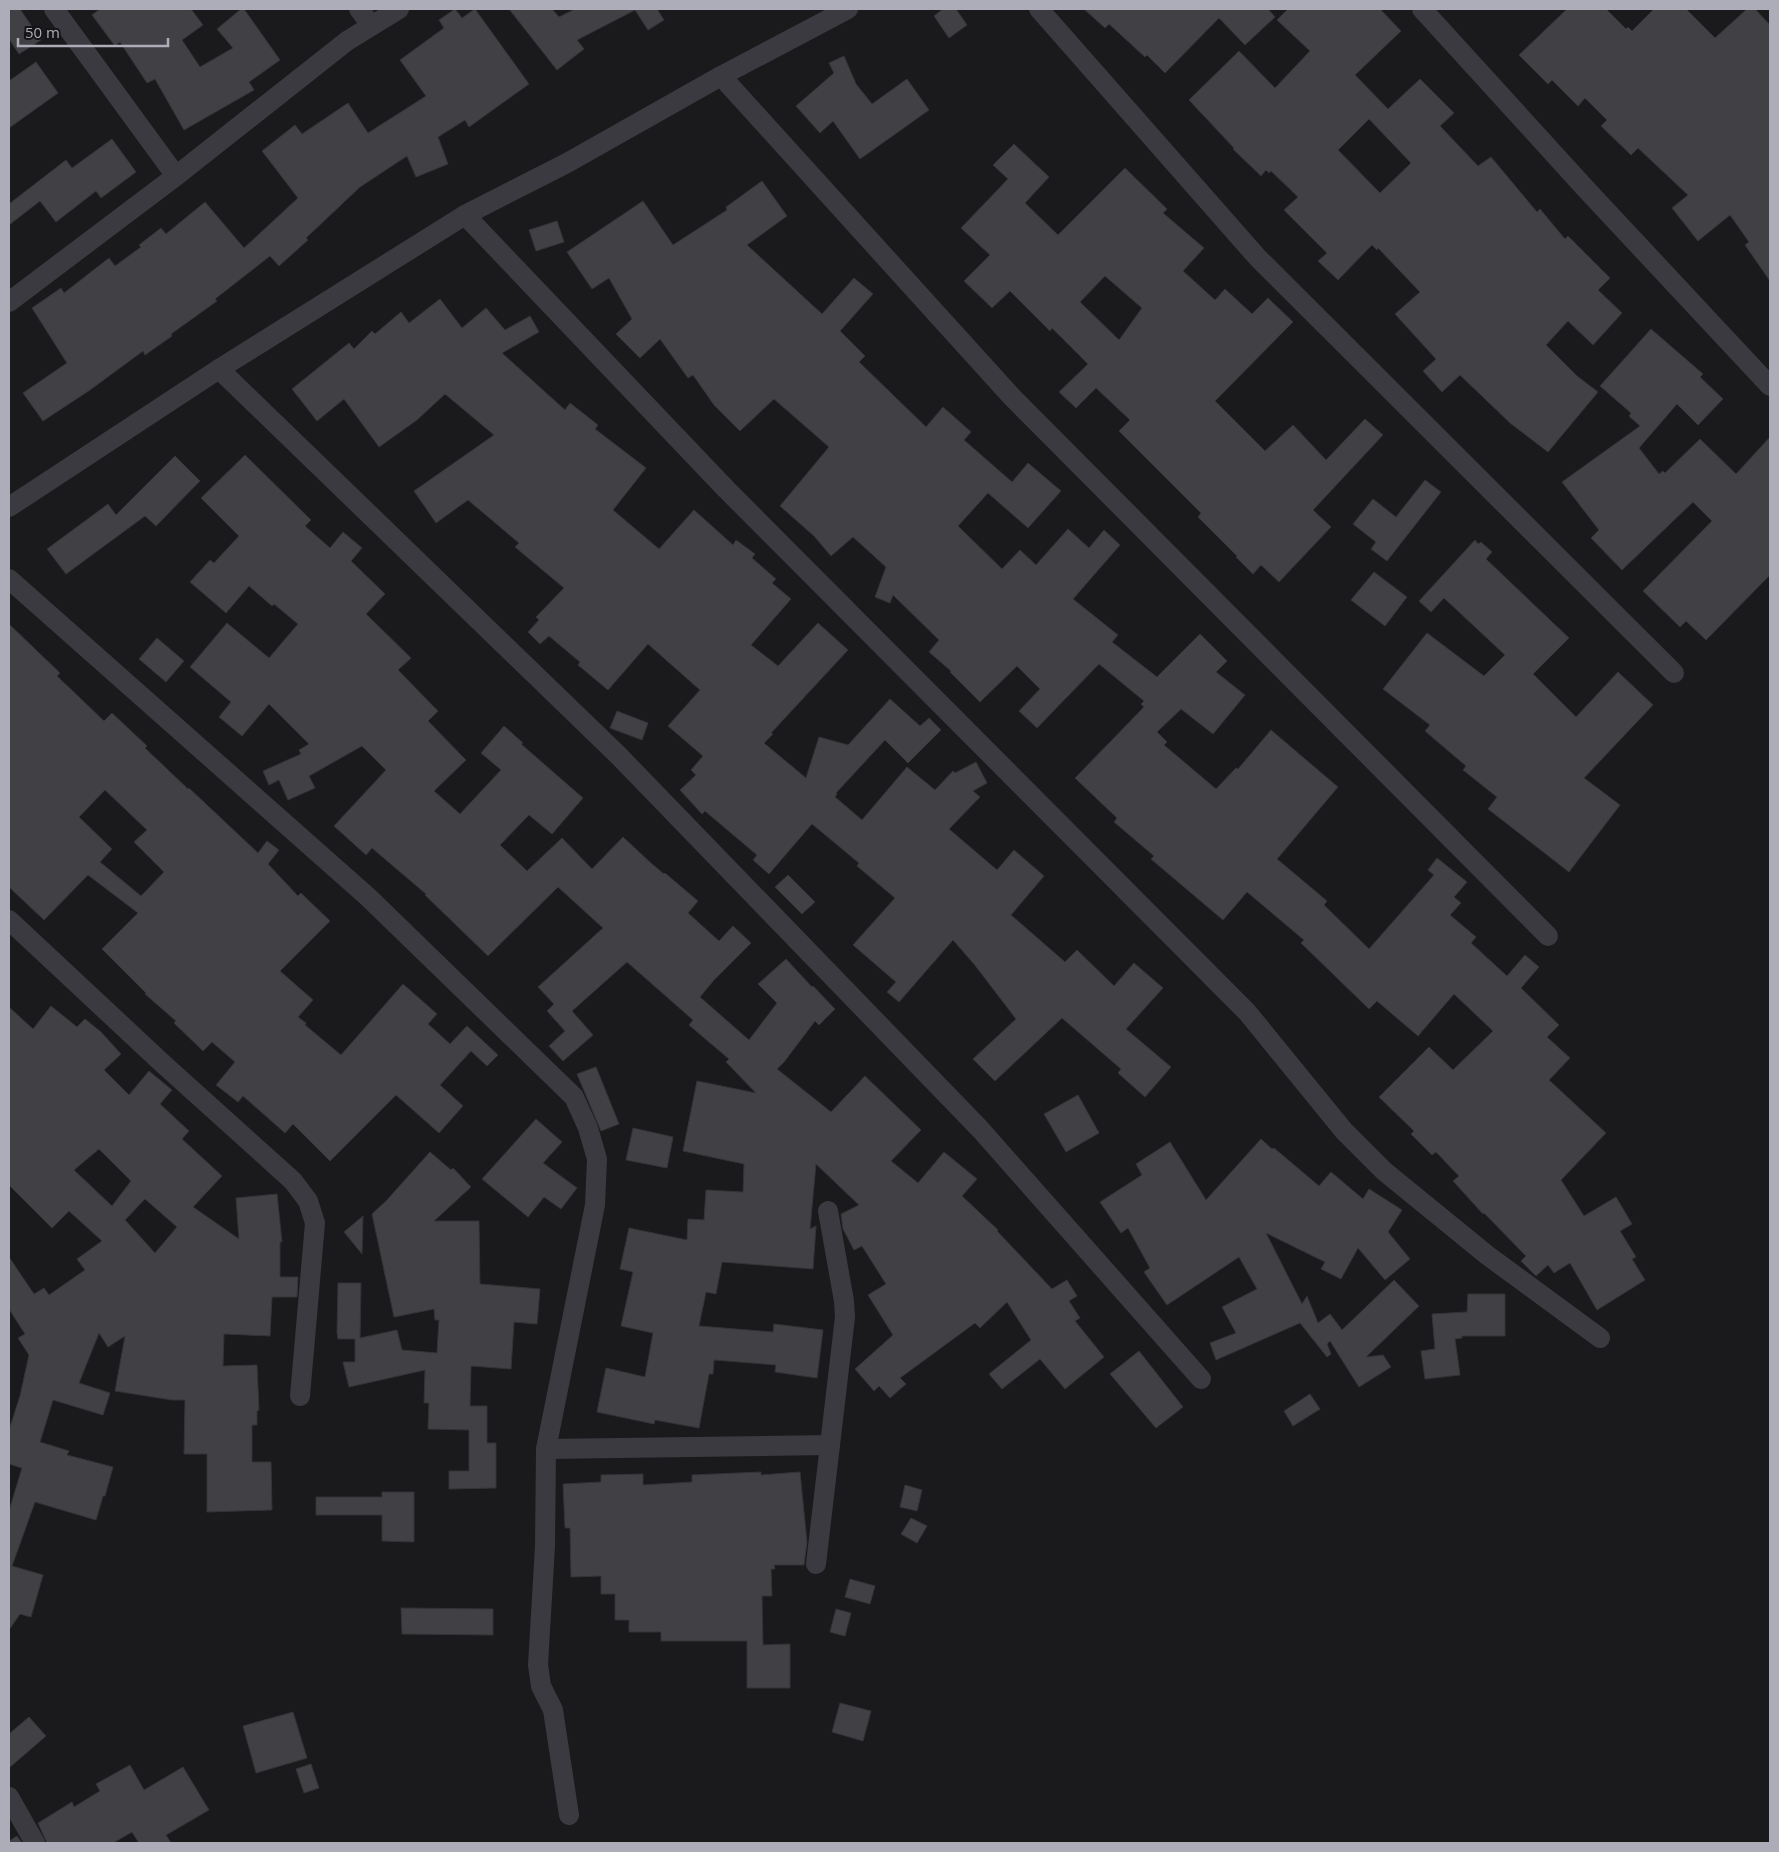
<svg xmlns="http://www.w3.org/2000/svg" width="1779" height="1852" font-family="'Open Sans',sans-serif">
<rect width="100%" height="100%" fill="#1a191b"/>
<g fill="#414145" stroke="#343337" fill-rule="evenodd">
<polygon points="9,9 20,9 41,40 19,54 9,39"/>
<polygon points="100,9 191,9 203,25 182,40 200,67 233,48 217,29 241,9 244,9 280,60 249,82 254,90 184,130 155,79 147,83 120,42 115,46 92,15"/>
<polygon points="455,9 462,18 475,9 529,84 469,127 465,120 438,137 448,164 416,177 407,156 360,187 306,238 308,240 279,266 270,256 215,299 217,301 171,334 172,336 145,355 143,351 90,390 43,421 23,393 67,363 32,308 61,288 64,293 109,258 115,266 141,247 139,245 161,228 166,234 205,202 244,248 298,198 262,151 295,125 302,134 348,103 368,133 426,96 400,60 444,28 439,20"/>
<polygon points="509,9 552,9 559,17 575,9 657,9 664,20 648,30 635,10 577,40 584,49 557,70"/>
<polygon points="943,9 956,9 967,25 949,38 934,16"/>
<polygon points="1084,9 1268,9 1275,17 1245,45 1219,18 1165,73 1147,55 1145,57 1109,24 1105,28"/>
<path d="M1288,9H1380L1401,31L1355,75L1388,109L1420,79L1454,113L1440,126L1478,166L1491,157L1537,212L1540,209L1565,239L1568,236L1610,278L1598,290L1622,313L1593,345L1568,321L1546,345L1577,376L1598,392L1548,452L1510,423L1460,375L1442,392L1423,371L1436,359L1395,314L1420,292L1378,248L1377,250L1372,245L1338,280L1318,261L1327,253L1284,210L1298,197L1271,171L1269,173L1266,170L1261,176L1233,149L1234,148L1189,100L1239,51L1275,88L1310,51L1277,20ZM1369,119L1411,163L1380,193L1338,150Z"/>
<polygon points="1567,9 1606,9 1626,29 1628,27 1632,31 1654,9 1686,9 1715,38 1747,9 1755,9 1770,25 1770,281 1745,245 1749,242 1730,215 1698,241 1672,208 1688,195 1638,148 1631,155 1601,126 1607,120 1585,98 1578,106 1552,80 1548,84 1519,55"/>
<polygon points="844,56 856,84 872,104 907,79 929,110 860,159 833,121 820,133 796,106 834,73 829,63"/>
<polygon points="36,62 58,93 9,128 9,81"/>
<polygon points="112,139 136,172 101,198 96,191 56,222 40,201 9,225 9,204 66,160 72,168"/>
<path d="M1014,144L1049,177L1025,203L1058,235L1125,168L1167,209L1163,213L1204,248L1183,271L1215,300L1225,289L1252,314L1268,298L1293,322L1215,401L1265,451L1293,425L1326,460L1365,419L1383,435L1313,510L1331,527L1279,582L1261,565L1253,574L1236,557L1237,556L1198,517L1201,513L1119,431L1130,420L1096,388L1076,408L1059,392L1088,364L1052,328L1050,331L1010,291L992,308L964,281L990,255L961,228L1008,179L993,165ZM1105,276L1142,308L1119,340L1080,302Z"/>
<polygon points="762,181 787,216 747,245 822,314 854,278 873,294 840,331 865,356 859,362 926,427 943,407 971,432 964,440 1012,482 1028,463 1061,491 1028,528 988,493 958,526 1002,569 1020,550 1036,565 1068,529 1089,548 1104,530 1120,545 1073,599 1118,635 1112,642 1157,677 1200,634 1227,661 1216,672 1245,695 1213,734 1181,709 1157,732 1167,742 1164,745 1216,789 1236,768 1238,769 1271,730 1338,787 1277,859 1327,901 1324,905 1369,949 1434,875 1428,870 1437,858 1467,882 1454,897 1461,903 1450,915 1476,937 1471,943 1507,976 1525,955 1539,967 1521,988 1559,1025 1547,1037 1570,1058 1549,1080 1606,1133 1561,1180 1584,1216 1616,1197 1632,1224 1620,1231 1636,1257 1632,1259 1645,1280 1597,1310 1570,1263 1554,1273 1548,1265 1536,1276 1521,1261 1526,1256 1484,1213 1483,1214 1453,1181 1459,1176 1436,1152 1432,1155 1411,1134 1414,1131 1379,1097 1429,1047 1453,1070 1493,1031 1454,994 1418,1036 1377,1001 1369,1009 1301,943 1304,940 1247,892 1223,920 1151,859 1154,856 1114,822 1117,818 1075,778 1144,707 1141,704 1144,701 1099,664 1037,728 1019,711 1040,689 1017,666 980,702 950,672 951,671 929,652 939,640 893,595 890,603 875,597 886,567 853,537 831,556 814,536 780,506 829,447 774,399 740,431 714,405 693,375 688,378 660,339 640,358 616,334 632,319 609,278 592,289 567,252 643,201 673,245 727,210 726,207"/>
<polygon points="557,221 564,242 536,251 529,230"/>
<polygon points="440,299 462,328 486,308 505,330 530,316 539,332 502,353 565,410 570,403 598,425 595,429 646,468 613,510 659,549 694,510 733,545 736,540 755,554 752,558 776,579 772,583 791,599 751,645 778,666 818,623 848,650 771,733 773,734 764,743 806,778 819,737 848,745 890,699 920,726 929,718 941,730 908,763 885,740 836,793 837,794 835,797 862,820 907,767 935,790 953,771 955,773 976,762 987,783 973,791 980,797 949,829 997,870 1014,850 1044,876 1011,915 1065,962 1077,950 1114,986 1134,963 1163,988 1126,1029 1171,1067 1145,1097 1118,1073 1121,1069 1062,1018 995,1081 973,1059 1016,1019 974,964 953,940 899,1002 887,992 896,982 853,945 895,898 857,866 859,863 812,824 769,874 753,860 757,855 705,811 702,814 680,790 696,775 691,770 703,756 668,726 700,690 648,644 608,690 578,665 580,662 549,636 540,644 528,632 539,620 536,617 564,588 515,547 519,543 468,500 436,523 414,491 494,435 445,394 417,420 379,447 344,399 317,421 292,389 349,343 354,349 372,331 375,334 401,312 409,323"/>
<polygon points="1651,329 1703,374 1700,377 1723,399 1698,425 1677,404 1639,448 1659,474 1663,471 1665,473 1700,439 1736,474 1770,437 1770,575 1706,640 1686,621 1680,627 1643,591 1712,521 1693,502 1622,570 1591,538 1599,530 1562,482 1640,426 1629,416 1631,413 1600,386"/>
<polygon points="245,455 311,520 305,526 330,548 343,532 362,548 351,561 385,594 366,614 411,658 398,670 438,711 428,721 466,760 434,791 460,814 501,770 481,753 504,726 523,743 521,744 583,798 552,834 529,815 500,845 527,871 562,838 592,869 623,837 652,864 664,874 665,873 698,901 688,913 719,941 733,926 751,943 714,980 700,997 749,1040 777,1003 758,984 786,959 812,987 813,986 835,1009 819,1025 815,1021 784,1062 777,1069 831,1112 865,1076 921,1130 891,1161 918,1183 944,1152 977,1179 962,1196 998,1230 997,1231 1052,1289 1067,1280 1077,1296 1069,1301 1080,1318 1075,1321 1104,1357 1065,1389 1040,1359 1002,1389 989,1374 1031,1340 1007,1302 980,1328 975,1323 900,1378 906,1384 890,1398 879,1386 874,1391 855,1369 893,1335 868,1295 886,1284 862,1246 854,1250 843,1229 841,1214 859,1205 816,1164 810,1229 816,1226 813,1269 722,1262 716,1294 706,1292 699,1326 773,1332 774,1324 823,1330 817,1378 775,1372 776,1365 714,1360 713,1374 709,1374 699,1428 655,1420 654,1424 597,1412 606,1368 645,1377 653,1333 621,1326 633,1272 620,1269 629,1228 687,1240 688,1219 704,1220 706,1190 743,1192 744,1164 683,1151 697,1081 756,1093 726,1062 729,1059 689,1025 693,1020 627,962 572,1011 593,1035 563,1061 549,1046 565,1031 547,1011 554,1004 538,987 603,928 558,887 488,956 425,895 426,894 372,848 366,855 334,826 386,770 362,746 309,776 315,788 288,800 279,780 269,785 263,771 301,754 299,750 309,744 269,704 242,736 219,717 231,702 190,667 227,623 269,658 298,624 274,604 272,606 249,586 226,613 190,582 210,560 214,563 239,536 201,498"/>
<polygon points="175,456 200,481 156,526 145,516 66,574 47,549 108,504 116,515"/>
<polygon points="1425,480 1441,492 1387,561 1371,549 1376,542 1353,524 1373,499 1396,517"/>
<polygon points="1475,540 1478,544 1481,542 1492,552 1486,559 1569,638 1533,674 1576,717 1618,672 1653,705 1584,778 1620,805 1569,872 1488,809 1497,797 1463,770 1466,766 1425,731 1430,725 1383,689 1427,633 1484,676 1505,655 1444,598 1431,612 1419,601"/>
<polygon points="1374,572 1407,597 1385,626 1351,600"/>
<path d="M9,624L60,673L57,676L104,721L112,713L147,746L145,748L188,789L189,788L258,853L267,841L279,850L268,864L298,896L301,893L330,921L280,971L313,1000L298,1017L306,1023L305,1025L341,1055L403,984L437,1014L428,1024L450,1044L467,1026L498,1055L487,1066L471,1051L440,1085L463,1106L439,1133L396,1095L330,1161L293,1124L285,1133L243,1096L238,1102L216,1085L235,1062L212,1042L203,1051L174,1023L176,1021L145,994L146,993L102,949L138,913L88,875L44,920L9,887ZM105,790L147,830L134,842L164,872L141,896L100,862L112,849L79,817Z"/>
<polygon points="157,638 184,661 166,682 139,659"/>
<polygon points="617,711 648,723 642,740 610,728"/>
<polygon points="788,875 815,902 802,914 775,887"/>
<path d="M51,1006L77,1027L85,1019L101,1032L121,1054L104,1070L129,1095L149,1071L172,1090L160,1104L189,1131L182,1139L222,1176L193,1207L239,1239L236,1198L277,1194L282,1242H280V1277H298L297,1297H272L270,1336L224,1334L223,1366L257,1365L259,1410L257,1411V1425H252V1462H271L272,1510L207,1512V1454H184L185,1400H172L115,1391L125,1336L108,1347L99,1333L79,1383L110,1393L103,1415L53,1400L40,1442L69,1451L67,1455L113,1467L105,1496H103L96,1520L35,1502L12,1566L43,1575L31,1617L20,1614L9,1630V1511L22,1468L9,1464V1430L20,1396L29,1355L18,1338L25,1334L9,1309V1257L34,1294L44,1288L49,1295L85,1270L77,1259L102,1241L69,1211L52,1228L9,1185V1007L33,1029ZM99,1149L131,1181L112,1206L74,1170ZM145,1199L177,1227L155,1253L125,1220Z"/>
<polygon points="596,1067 619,1124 601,1131 577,1074"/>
<polygon points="1078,1095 1099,1133 1066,1152 1044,1114"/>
<polygon points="536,1119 562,1142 543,1163 577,1188 561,1209 544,1197 528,1217 482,1179"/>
<polygon points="633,1128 673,1137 667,1168 626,1160"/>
<polygon points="1261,1139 1272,1149 1274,1148 1319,1186 1331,1172 1363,1199 1369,1189 1402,1210 1388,1232 1410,1259 1385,1280 1358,1248 1341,1279 1321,1269 1325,1262 1266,1233 1302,1304 1307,1296 1318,1323 1330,1314 1342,1330 1394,1280 1419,1306 1366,1357 1383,1355 1391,1367 1359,1387 1330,1341 1327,1344 1331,1354 1327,1357 1300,1323 1216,1360 1210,1343 1236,1333 1222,1307 1257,1289 1239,1257 1167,1305 1144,1272 1150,1268 1128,1228 1121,1233 1100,1202 1142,1175 1136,1164 1170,1142 1206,1200"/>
<polygon points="430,1152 451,1170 453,1168 471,1187 434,1221 479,1221 480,1284 540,1289 537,1324 514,1322 511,1369 471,1366 470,1406 487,1406 487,1443 496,1443 496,1488 449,1489 449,1471 469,1471 469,1430 428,1429 429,1403 424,1403 425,1370 349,1387 343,1362 355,1362 355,1339 338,1339 337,1333 338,1283 361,1283 360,1338 397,1330 402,1350 437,1353 439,1320 435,1320 434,1309 394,1317 372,1214 386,1201"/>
<polygon points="363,1216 362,1254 344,1232"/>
<polygon points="1468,1294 1505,1294 1505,1336 1462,1336 1462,1338 1455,1339 1460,1375 1425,1379 1421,1351 1435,1349 1432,1314 1467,1312"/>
<polygon points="1139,1351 1183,1407 1156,1428 1110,1374"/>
<polygon points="1310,1394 1320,1409 1293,1426 1284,1411"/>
<polygon points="761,1472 761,1475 800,1472 807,1542 804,1565 774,1565 775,1569 771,1569 772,1596 762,1596 763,1645 790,1644 790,1688 747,1688 747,1641 661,1641 661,1632 629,1632 629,1620 615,1620 615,1594 601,1594 601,1576 571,1577 570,1528 565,1528 563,1484 601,1482 601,1475 643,1474 643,1485 692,1482 692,1475"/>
<polygon points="905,1485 922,1490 917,1511 900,1507"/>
<polygon points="382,1492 414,1492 414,1542 382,1541 382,1515 316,1515 316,1497 382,1497"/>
<polygon points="911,1518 927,1526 917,1543 901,1534"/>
<polygon points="850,1579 875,1586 870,1604 845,1597"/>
<polygon points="401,1608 493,1609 493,1635 402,1634"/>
<polygon points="836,1609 851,1613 845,1636 830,1632"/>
<polygon points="840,1703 871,1711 863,1741 832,1732"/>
<polygon points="293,1712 307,1758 256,1773 243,1726"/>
<polygon points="29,1717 46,1736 9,1768 9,1734"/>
<polygon points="311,1764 319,1788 304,1793 296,1769"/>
<polygon points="130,1765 144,1790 183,1767 209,1810 166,1835 171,1843 139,1843 132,1832 113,1843 47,1843 38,1823 72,1802 74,1807 100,1791 96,1784"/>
<polygon points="17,1836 22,1843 9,1843 9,1841"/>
</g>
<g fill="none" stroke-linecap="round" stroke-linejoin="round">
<g stroke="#3b3a40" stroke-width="20">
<polyline points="54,9 176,176"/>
<polyline points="359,9 371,25"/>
<polyline points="1039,9 1258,258 1674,673"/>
<polyline points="1422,9 1585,188 1770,386"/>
<polyline points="721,76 1012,397 1548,936"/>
<polyline points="465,215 726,489 1247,1012 1344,1131 1384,1171 1487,1255 1600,1338"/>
<polyline points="9,302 176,176 347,41 399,9"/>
<polyline points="219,369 619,756 980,1129 1201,1379"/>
<polyline points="9,507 219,369 465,215 567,163 721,76 848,9"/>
<polyline points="9,579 368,897 574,1097 588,1128 597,1159 595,1205 546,1449 545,1546 538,1665 541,1686 553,1710 569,1815"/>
<polyline points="9,920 161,1062 293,1181 308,1201 315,1223 300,1396"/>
<polyline points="546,1449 830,1445"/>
<polyline points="816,1564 845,1317 844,1301 828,1211"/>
<polyline points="9,1797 35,1843"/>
</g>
</g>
<rect width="1779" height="1852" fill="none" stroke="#adadb9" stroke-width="20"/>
<path d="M18 38v8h150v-8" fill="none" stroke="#adadb9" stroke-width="2.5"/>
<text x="25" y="38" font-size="15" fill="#adadb9" stroke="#151416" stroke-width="4" paint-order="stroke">50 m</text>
</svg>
